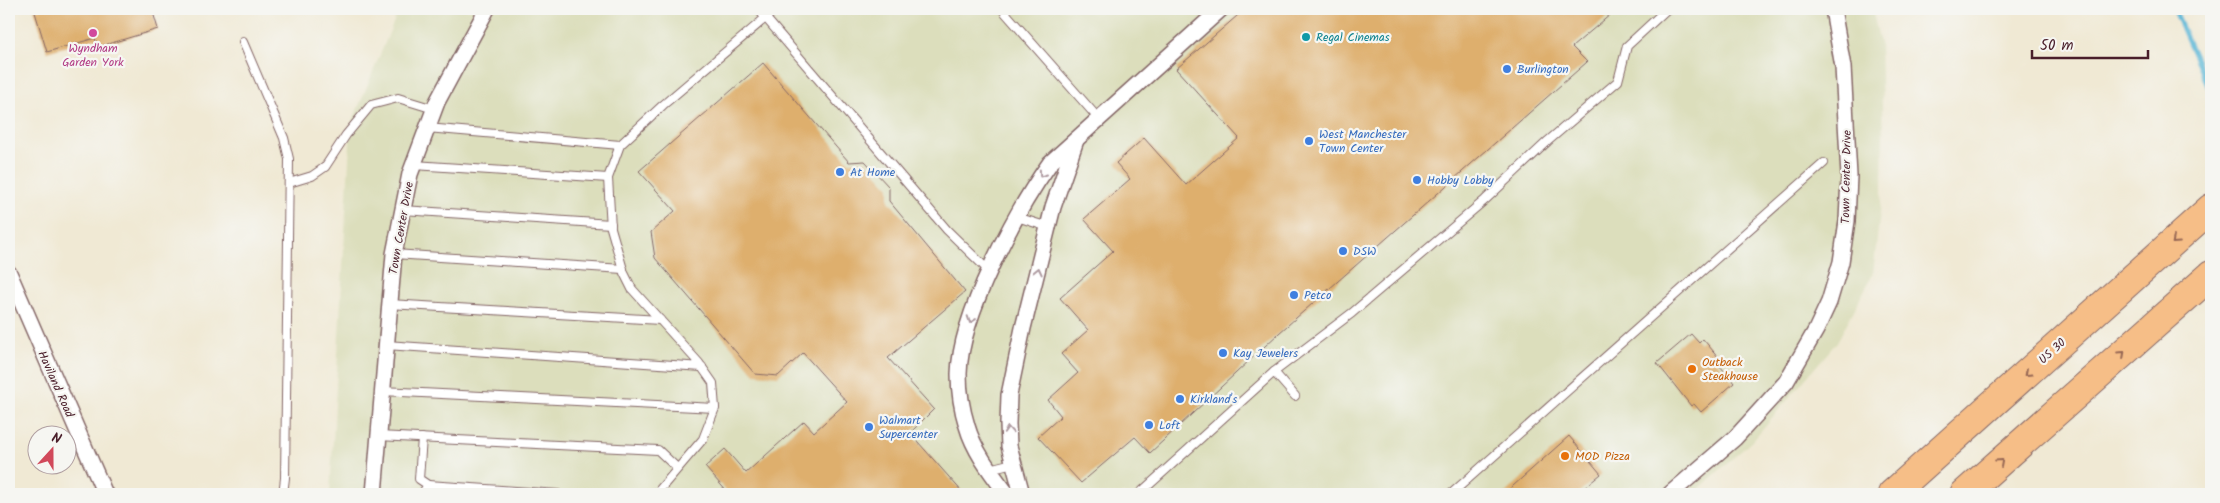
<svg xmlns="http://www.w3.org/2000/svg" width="2220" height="503" font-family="Kalam,sans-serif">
<rect width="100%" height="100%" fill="#f6f6f2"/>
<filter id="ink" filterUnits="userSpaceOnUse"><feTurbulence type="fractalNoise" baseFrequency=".02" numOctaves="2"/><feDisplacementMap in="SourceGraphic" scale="10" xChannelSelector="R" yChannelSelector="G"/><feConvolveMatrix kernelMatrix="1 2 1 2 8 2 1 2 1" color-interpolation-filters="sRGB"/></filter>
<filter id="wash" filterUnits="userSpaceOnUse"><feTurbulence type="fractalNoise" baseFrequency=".0096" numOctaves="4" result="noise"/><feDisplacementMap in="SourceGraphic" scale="20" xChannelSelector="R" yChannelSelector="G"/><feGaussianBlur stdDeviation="1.12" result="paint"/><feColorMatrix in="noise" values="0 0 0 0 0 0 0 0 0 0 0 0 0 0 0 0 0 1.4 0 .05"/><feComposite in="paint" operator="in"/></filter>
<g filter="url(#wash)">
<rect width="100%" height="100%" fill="#f0e9d4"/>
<polygon fill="#dcdebc" points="399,9 1872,9 1880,43 1883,137 1882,194 1873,274 1837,342 1752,441 1693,494 330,494 351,125"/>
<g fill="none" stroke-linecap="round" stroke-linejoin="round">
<polyline stroke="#57b5d5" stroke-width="4.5" points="2174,9 2211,93"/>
</g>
<g id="blocks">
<g fill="#deaf6d">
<polygon points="34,9 152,9 158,29 98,47 95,38 47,52"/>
<polygon points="1245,9 1617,9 1572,47 1587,62 1279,333 1150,453 1135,437 1081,483 1038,437 1061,416 1048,400 1078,373 1061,354 1088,330 1060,298 1113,251 1084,219 1130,179 1116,163 1144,138 1186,185 1239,138 1176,69"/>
<polygon points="763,63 849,162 865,161 889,187 889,201 965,292 888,358 934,409 910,433 964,494 729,494 705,467 725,449 746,473 804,421 814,432 847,402 803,353 778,376 755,374 655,258 651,232 675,211 639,171"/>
<polygon points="1691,334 1699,343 1703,339 1719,358 1716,361 1734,383 1701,412 1694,404 1691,406 1657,363"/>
<polygon points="1569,436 1601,474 1577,494 1504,494"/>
</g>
</g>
</g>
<g filter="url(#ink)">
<use href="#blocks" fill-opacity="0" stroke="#846666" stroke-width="1"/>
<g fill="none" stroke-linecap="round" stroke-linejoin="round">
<defs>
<g id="service">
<polyline points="758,9 947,230 990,272"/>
<polyline points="1002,9 1098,118"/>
<polyline points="243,42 284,138 289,159 285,478 283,494"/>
<polyline points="427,128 620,145"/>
<polyline points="414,165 608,178"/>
<polyline points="289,183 312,176 325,167 346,135 371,105 398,98 434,109"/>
<polyline points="403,210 611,224"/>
<polyline points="1017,217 1048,227"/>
<polyline points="394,254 623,269"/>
<polyline points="389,304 660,320"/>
<polyline points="386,345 702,367"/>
<polyline points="1274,372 1352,313 1485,200 1548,141 1618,81 1627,46 1667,9"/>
<polyline points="382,391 715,408"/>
<polyline points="378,436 658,450 677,468"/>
<polyline points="422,438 419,479 428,485"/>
<polyline points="989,469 1013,463"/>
<polyline points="422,494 428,485 558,494"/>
<polyline points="656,494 703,439 715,408 713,383 699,363 632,289 624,273 611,228 608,178 620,145 663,105 776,9"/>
<polyline points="1139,494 1274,372 1295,396"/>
<polyline points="1451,494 1824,163"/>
</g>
<g id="minor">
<polyline points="9,273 105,494"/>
<polyline points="374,494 394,254 410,174 437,102 487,9"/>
<path d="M1007,494C992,474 974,451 967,426C962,410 959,391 959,374C960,315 1016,211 1050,163L1221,9"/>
<polyline points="1022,494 1009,446 1008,424 1009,395 1023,328 1053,207 1076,140"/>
<polyline points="1670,494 1735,438 1786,382 1816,330 1829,302 1841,262 1847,221 1849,176 1843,67 1833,9"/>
</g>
<g id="motorway">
<polyline points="1892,494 2211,208"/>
<polyline points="1964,494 2211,275"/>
</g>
</defs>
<use href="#service" stroke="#846666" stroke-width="10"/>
<use href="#minor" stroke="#846666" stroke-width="18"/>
<use href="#motorway" stroke="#846666" stroke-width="30"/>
<use href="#service" stroke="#fff" stroke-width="8"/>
<use href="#minor" stroke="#fff" stroke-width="15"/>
<use href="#motorway" stroke="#f6be87" stroke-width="28"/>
</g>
<defs><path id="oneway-chevron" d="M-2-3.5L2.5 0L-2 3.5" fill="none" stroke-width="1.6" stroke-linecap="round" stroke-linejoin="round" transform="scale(1.25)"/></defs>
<g stroke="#ae9aa0">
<use href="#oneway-chevron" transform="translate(1042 174) rotate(125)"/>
<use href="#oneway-chevron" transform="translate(1038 271) rotate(-77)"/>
<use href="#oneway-chevron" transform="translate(971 320) rotate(109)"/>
<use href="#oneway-chevron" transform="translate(1008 430) rotate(-94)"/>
</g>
<g stroke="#976754">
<use href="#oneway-chevron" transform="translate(2175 241) rotate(138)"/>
<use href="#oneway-chevron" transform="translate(2122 354) rotate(-42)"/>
<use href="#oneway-chevron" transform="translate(2028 373) rotate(138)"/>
<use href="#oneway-chevron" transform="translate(2000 462) rotate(-42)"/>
</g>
</g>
<circle fill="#d1479c" stroke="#f6f6f2" stroke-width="2" cx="93" cy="33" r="5"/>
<circle fill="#0f9aa8" stroke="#f6f6f2" stroke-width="2" cx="1306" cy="37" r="5"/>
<g fill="#3f7fe0" stroke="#f6f6f2" stroke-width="2">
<circle cx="1507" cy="69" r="5"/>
<circle cx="1309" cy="141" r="5"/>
<circle cx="840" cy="172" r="5"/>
<circle cx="1417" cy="180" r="5"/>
<circle cx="1343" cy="251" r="5"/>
<circle cx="1294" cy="295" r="5"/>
<circle cx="1223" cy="353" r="5"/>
<circle cx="1180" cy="399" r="5"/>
<circle cx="1149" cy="425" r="5"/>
<circle cx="869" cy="427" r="5"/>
</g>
<g fill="#e8710a" stroke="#f6f6f2" stroke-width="2">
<circle cx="1692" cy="369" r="5"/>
<circle cx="1565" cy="456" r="5"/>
</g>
<g text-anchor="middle" stroke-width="4.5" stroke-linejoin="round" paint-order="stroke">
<g font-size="12" fill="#0d838f" stroke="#f6f6f2" text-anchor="start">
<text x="1316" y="41">Regal Cinemas</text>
</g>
<g font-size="12" fill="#b23c85" stroke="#f6f6f2">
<text x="93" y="52">Wyndham<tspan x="93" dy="14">Garden York</tspan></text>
</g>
<g font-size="12" fill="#366cbe" stroke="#f6f6f2" text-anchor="start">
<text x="1517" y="73">Burlington</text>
<text x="1319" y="138">West Manchester<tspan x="1319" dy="14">Town Center</tspan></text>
<text x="850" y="176">At Home</text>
<text x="1427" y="184">Hobby Lobby</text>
<text x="1353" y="255">DSW</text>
<text x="1304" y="299">Petco</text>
<text x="1233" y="357">Kay Jewelers</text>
<text x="1190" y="403">Kirkland's</text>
<text x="879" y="424">Walmart<tspan x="879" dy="14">Supercenter</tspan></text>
<text x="1159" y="429">Loft</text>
</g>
<g font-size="12" fill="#4a1f2b" stroke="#f6f6f2">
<text transform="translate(1846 177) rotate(-89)" y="4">Town Center Drive</text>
<text transform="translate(401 228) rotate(-80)" y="4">Town Center Drive</text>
<text transform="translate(2052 351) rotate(-42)" y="4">US 30</text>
<text transform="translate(56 384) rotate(66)" y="4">Haviland Road</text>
</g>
<g font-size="12" fill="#c56008" stroke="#f6f6f2" text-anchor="start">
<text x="1702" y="366">Outback<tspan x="1702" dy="14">Steakhouse</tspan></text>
<text x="1575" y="460">MOD Pizza</text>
</g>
</g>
<rect width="2220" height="503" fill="none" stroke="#f6f6f2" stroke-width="30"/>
<g transform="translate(52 450) rotate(21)"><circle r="24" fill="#f6f6f2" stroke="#b1a0a2"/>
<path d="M0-4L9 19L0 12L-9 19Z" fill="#d1495b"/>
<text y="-8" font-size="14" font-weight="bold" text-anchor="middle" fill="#4a1f2b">N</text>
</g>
<path d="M2032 50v8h116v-8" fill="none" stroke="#4a1f2b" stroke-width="2.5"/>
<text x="2040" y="50" font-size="15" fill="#4a1f2b" stroke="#f6f6f2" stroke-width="4" paint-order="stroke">50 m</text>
</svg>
